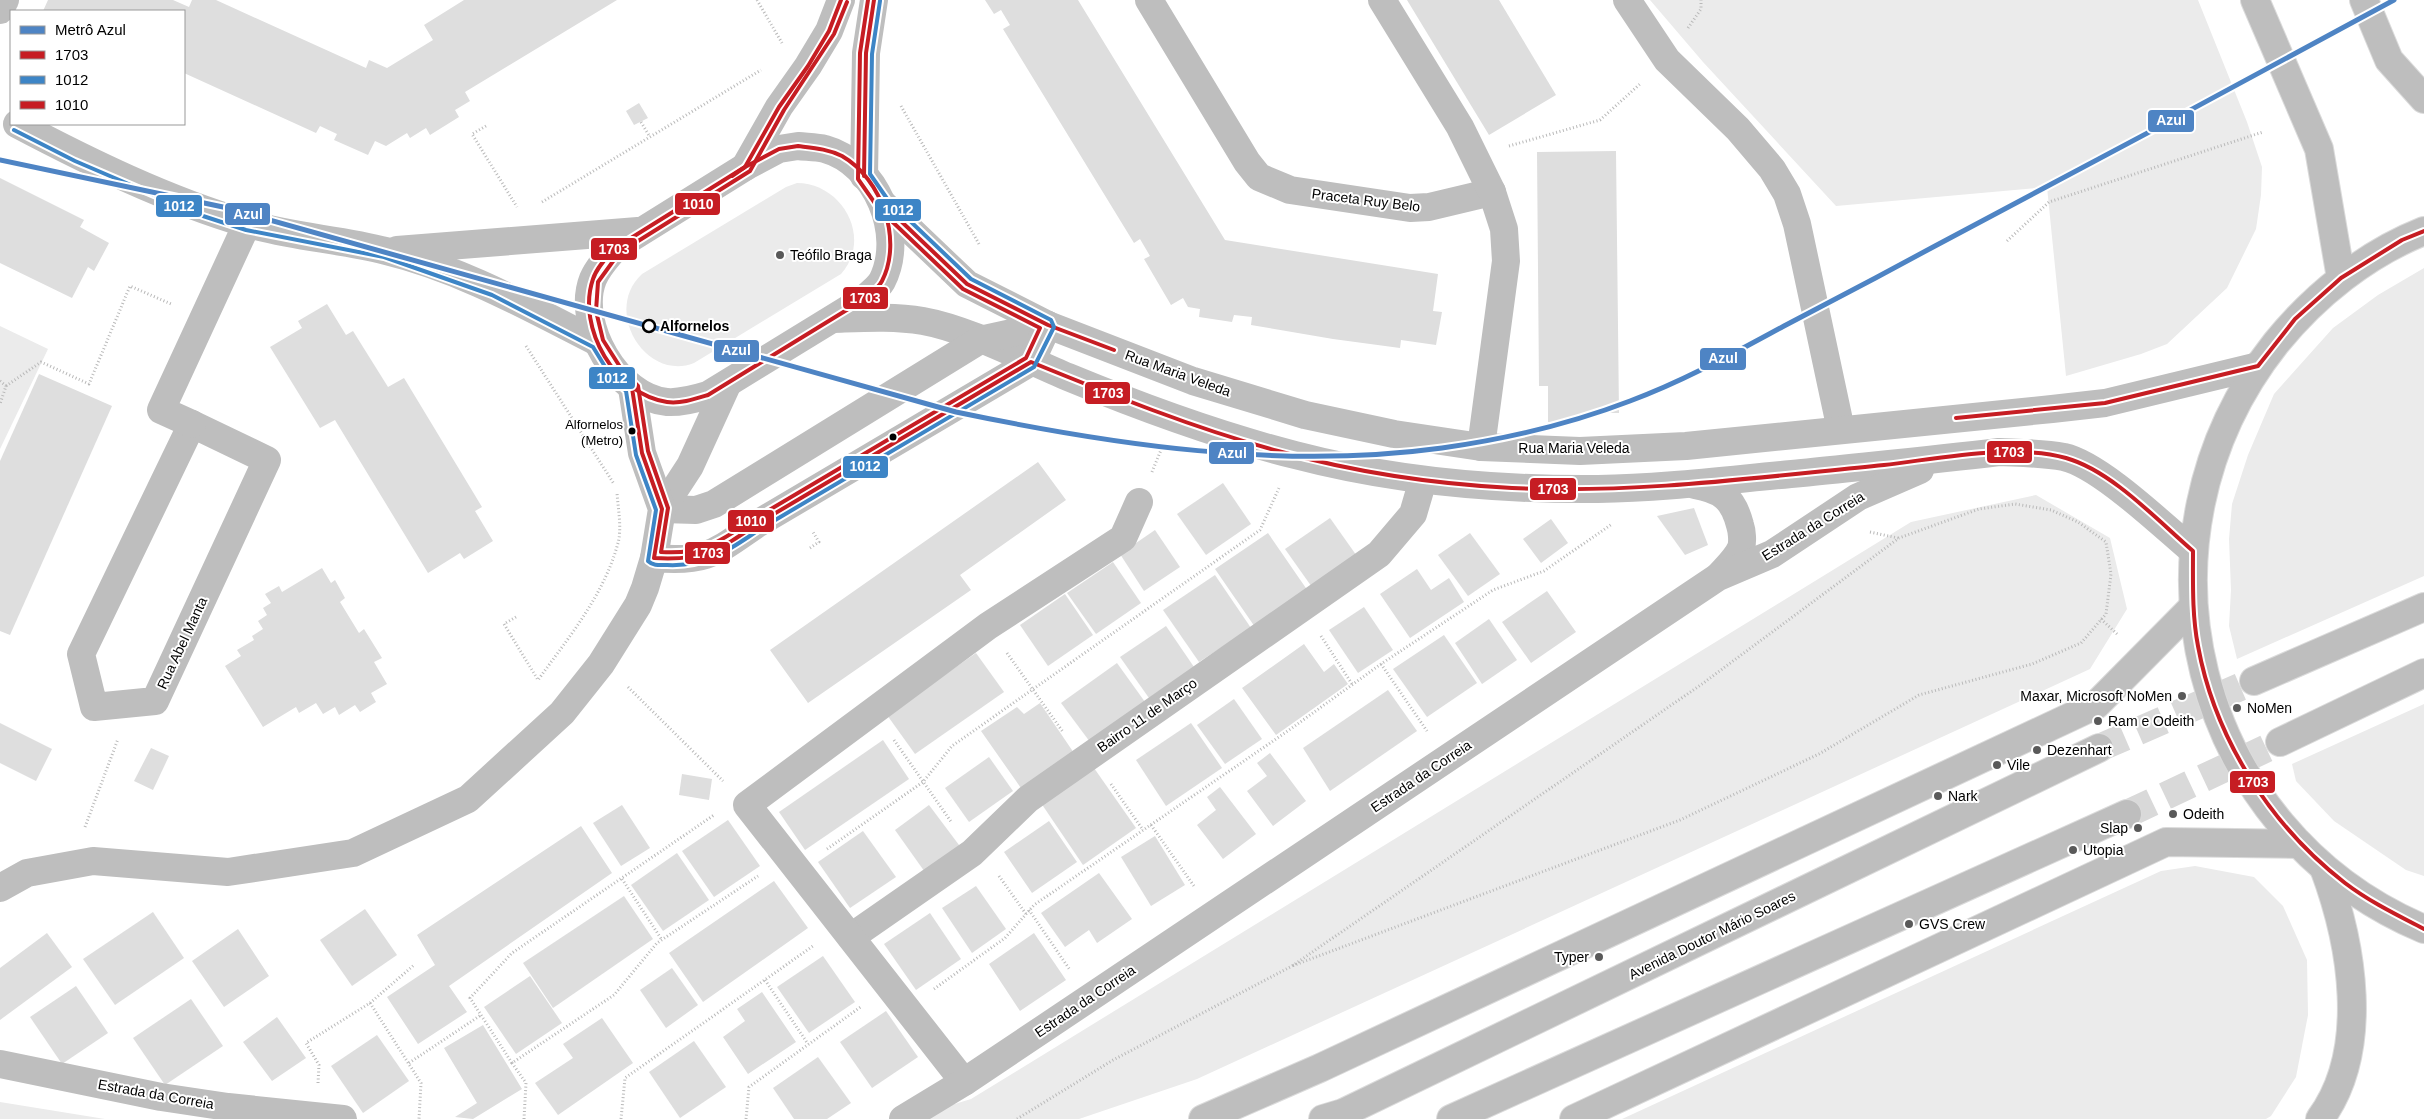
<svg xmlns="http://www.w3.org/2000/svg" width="2424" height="1119" font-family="Arial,sans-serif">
<rect width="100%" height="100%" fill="#fff"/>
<g fill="#ebebeb">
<polygon points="1650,0 2198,0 2247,122 2262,167 2261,195 2256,229 2227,288 2167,344 2141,354 2066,376 2047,187 1836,206 1703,62"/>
<path d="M797,183C842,183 873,238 841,274L694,363C646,382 602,311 642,274L786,187Z"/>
<polygon points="2424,268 2424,576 2237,659 2229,626 2231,590 2229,539 2232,504 2248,455 2274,394 2333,328 2378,295"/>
<polygon points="0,326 48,349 0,449"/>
<polygon points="2036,495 2110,538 2127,609 2090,669 1197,1079 1079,1119 906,1119 971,1099 1911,522"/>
<polygon points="2424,704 2424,876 2406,870 2334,821 2296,781 2292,764"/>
<polygon points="2195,866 2254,877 2283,906 2307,960 2308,1015 2296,1077 2271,1116 2266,1119 1622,1119 2161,871"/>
<polygon points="0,1102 105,1119 0,1119"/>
</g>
<g fill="#dedede">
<polygon points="48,0 173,0 189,7 192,0 216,0 366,68 369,60 387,68 433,40 424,25 464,0 617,0 465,92 470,101 455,110 459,117 430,135 426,128 410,138 407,133 386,146 375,141 368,155 334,140 337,134 320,126 316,133 184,73 184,11 43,11"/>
<polygon points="985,0 1078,0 1225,240 1438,274 1433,311 1442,312 1436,345 1401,340 1400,348 1333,339 1251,325 1252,317 1234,315 1232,322 1199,317 1200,309 1188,307 1183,298 1171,305 1144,259 1150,256 1140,239 1134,243 1003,29 1010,25 1001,10 994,14"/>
<polygon points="1407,0 1499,0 1556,95 1489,135"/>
<polygon points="639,103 648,118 634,125 626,111"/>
<polygon points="1616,151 1619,413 1582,413 1582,421 1548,422 1548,386 1539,386 1537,152"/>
<polygon points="0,178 84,220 80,227 109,243 94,271 88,267 72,298 0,263"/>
<polygon points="327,304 346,335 353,331 388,387 404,378 482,507 475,511 493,541 464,559 460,553 428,573 335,420 320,428 270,347 302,328 298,321"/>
<polygon points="39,374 112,406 10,635 0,631 0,461"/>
<polygon points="1038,462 1066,500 960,575 971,590 808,703 770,650"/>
<polygon points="1223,483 1251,524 1206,555 1177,514"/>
<polygon points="1694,508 1708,545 1685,555 1657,516"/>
<polygon points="1330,518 1359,559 1314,590 1285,549"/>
<polygon points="1551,519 1568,543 1541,563 1523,539"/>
<polygon points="1155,530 1180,567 1144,591 1120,554"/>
<polygon points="1268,533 1310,594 1257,630 1215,569"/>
<polygon points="1470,533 1500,574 1468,596 1438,555"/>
<polygon points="1113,562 1141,603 1096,634 1067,593"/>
<polygon points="322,568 331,583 335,580 345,598 340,602 359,633 364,629 382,658 374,662 387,684 371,693 376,702 360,712 355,705 339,715 335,707 323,714 316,703 299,713 296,707 263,727 225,666 241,656 237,650 254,640 252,636 263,629 258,621 267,615 263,608 271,603 265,594 279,586 282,592"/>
<polygon points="1417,569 1431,590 1449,578 1464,602 1410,638 1380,594"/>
<polygon points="1215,575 1251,628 1199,662 1163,610"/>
<polygon points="1547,591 1576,632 1531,663 1502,622"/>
<polygon points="1065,594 1093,635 1048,666 1020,625"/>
<polygon points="1364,607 1393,650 1358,673 1329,630"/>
<polygon points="1489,619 1517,660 1482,684 1455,643"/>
<polygon points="1166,626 1194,667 1149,698 1120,657"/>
<polygon points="1444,635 1477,683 1427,717 1393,669"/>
<polygon points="1304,644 1324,672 1334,664 1348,684 1276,735 1242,688"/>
<polygon points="976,653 1004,692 915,754 887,715"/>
<polygon points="1117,663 1145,702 1090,742 1061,703"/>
<polygon points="1388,690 1417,731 1330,791 1303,748"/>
<polygon points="1234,699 1262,739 1225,764 1197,725"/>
<polygon points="1040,703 1076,756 1023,791 981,731 1017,707 1024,714"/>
<polygon points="0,723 52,749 36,781 0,763"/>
<polygon points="1191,723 1222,768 1166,806 1136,760"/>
<polygon points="883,740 909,779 805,850 779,812"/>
<polygon points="151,748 169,756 153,790 134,781"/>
<polygon points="1270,753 1306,801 1273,826 1247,791 1267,776 1257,763"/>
<polygon points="989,757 1013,791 969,822 945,788"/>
<polygon points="1094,768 1136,828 1083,865 1041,803"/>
<polygon points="682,774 712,779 709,800 679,795"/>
<polygon points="1220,787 1256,834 1223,859 1197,825 1216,810 1207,797"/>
<polygon points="622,805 650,848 621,866 593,823"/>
<polygon points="929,805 962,849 927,875 895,830"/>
<polygon points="728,820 760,866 714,897 682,851"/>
<polygon points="1049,821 1077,862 1032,893 1004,852"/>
<polygon points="581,826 612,873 449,986 467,1012 418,1044 387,997 435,965 417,935"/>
<polygon points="863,831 896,877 850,908 818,862"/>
<polygon points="1155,836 1185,885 1151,906 1121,857"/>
<polygon points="677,853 709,900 663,931 631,885"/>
<polygon points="1099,873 1132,919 1097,943 1089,930 1065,947 1041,913"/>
<polygon points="774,881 808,928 703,1002 669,953"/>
<polygon points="976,886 1006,929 972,953 942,908"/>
<polygon points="624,896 653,939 553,1008 523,963"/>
<polygon points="365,909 397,955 352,986 320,940"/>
<polygon points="153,912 184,958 115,1005 83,959"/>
<polygon points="930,913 961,959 916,990 884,944"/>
<polygon points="238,929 269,976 224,1007 192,961"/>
<polygon points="47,933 72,967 0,1020 0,968"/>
<polygon points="1034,933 1066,980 1020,1011 989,964"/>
<polygon points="823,956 855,1002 809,1033 777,987"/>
<polygon points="672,968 698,1005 666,1028 640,990"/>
<polygon points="530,976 562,1023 516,1054 484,1007"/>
<polygon points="76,986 108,1033 62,1064 30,1017"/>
<polygon points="762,992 796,1042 748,1074 723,1037 745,1021 737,1009"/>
<polygon points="191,999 223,1046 165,1085 133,1038"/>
<polygon points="886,1011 918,1057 872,1088 840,1042"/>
<polygon points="277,1017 306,1058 272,1081 243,1042"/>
<polygon points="602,1018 633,1063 558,1115 535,1083 573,1058 563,1044"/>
<polygon points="483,1025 522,1089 473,1119 455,1117 477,1103 444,1048"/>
<polygon points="377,1035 409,1081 363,1113 331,1066"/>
<polygon points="694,1041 726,1087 680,1118 649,1072"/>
<polygon points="818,1057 851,1103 827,1119 794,1119 773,1088"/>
</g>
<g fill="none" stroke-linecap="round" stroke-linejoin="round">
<g stroke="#d9d9d9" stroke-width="28" stroke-dasharray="28 14" stroke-linecap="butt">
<polyline points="2099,748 2254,681"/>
<polyline points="2127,814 2280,742"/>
</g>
<defs>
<g id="major">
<path d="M2424,231C2366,254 2315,295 2276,343C2120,540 2192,831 2424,929"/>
<polyline points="2254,681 2424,607"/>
<polyline points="2280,742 2424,673"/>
<polyline points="1203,1119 1320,1068 2096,705 2193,607"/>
<polyline points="1323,1119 1343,1113 2099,748"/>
<polyline points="1451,1119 2127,814"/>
<polyline points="1574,1119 2166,842 2299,844"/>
</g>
<g id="highway">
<polyline points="2255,0 2319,149 2341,278"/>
<polyline points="2364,0 2389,60 2424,99"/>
<path d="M2320,1119C2371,1050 2352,943 2324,868"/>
</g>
</defs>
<use href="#major" stroke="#dbdbdb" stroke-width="30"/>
<use href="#highway" stroke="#dbdbdb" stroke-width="30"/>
<g stroke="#b9b9b9" stroke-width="3" stroke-dasharray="1 2.5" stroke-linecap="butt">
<polyline points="757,0 782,43"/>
<polyline points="1688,28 1701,9 1701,0"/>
<polyline points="901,106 979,244"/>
<polyline points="641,122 650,137"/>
<polyline points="486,126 472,134 517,207"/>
<polyline points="1509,146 1600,120 1640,84"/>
<polyline points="542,202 761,70"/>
<polyline points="2007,241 2049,202 2263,132"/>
<polyline points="526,346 614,484"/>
<polyline points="0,381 6,386 0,404"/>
<polyline points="6,386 41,362 89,384 130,286 171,304"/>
<polyline points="1152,472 1161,450"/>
<polyline points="1870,532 1898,538"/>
<polyline points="810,548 819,542 813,532"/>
<path d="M516,617L504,624L538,680C569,637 604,595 618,543C622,529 618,508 617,493"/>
<polyline points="2101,619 2117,634"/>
<polyline points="1321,636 1352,684"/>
<polyline points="1007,653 1063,732"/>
<polyline points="1381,664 1427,731"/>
<polyline points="628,687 723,781"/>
<polyline points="894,740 952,823"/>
<polyline points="1111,784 1143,830"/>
<polyline points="1151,825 1194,886"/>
<polyline points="85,827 118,739"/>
<polyline points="827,849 923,782 952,746 1260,530 1279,488"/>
<polyline points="999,876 1026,914"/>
<polyline points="622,879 662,940"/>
<polyline points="1029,910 1070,970"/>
<polyline points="765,980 808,1044"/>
<polyline points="934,989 1005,938 1034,905 1292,728 1381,664 1493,590 1544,571 1612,524"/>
<polyline points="370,1003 421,1083 419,1119"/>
<polyline points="409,1063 481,1015"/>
<polyline points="512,1063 470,998 512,953 714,815"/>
<polyline points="318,1083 319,1065 306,1043 370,1003 414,965"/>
<polyline points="524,1119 526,1083 512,1063 614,995 657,943 758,876"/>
<polyline points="621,1119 625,1078 813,946"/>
<polyline points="746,1119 749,1087 862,1006"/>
<polyline points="1017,1119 1113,1060 1292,966 1702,684 1899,538 1979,509 2015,504 2051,510 2078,522 2106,542 2111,574 2106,614 2081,643 2032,664 1919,695 1819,754 1680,820 1292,966"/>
</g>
<g stroke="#bebebe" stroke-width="28">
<polyline points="1149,0 1247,162 1259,177 1290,190 1410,208 1429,207 1492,192"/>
<polyline points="1382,0 1460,127 1492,192 1504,229 1506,261 1481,447"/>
<polyline points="1627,0 1667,60 1738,129 1772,169 1787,194 1797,224 1841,430"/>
<polyline points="0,10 5,0"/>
<path d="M17,124C89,162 167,200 245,223C291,237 340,239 386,251C461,269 528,307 597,342"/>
<path d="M798,146C807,147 817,147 825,149C876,163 906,234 882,281C878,288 869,294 863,300L708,395C695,399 681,403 667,402C618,398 575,324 593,279C598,267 607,258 615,248L745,167L779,149Z"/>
<polyline points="745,167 779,107 808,66 829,31 841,0"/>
<polyline points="864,176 866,53 874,0"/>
<polyline points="883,204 967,284 1048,325 1193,381 1305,415 1394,434 1481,447 1580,451 1686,446 2052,409 2105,403 2258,366"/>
<polyline points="397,250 638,231"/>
<path d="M833,319C863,318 893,316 923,321C968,329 1025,359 1068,377C1143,408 1216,435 1295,455C1394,481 1496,490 1598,489C1666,488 1734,479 1802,473C1868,466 1933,460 1999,452C2021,453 2042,453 2064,457C2100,465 2162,525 2193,551"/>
<polygon points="192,424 267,460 155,701 94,707 81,654"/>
<polyline points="192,424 161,410 247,224"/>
<path d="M1695,485C1722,490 1733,498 1740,525C1742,531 1743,542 1741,548C1737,558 1726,568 1719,576"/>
<polyline points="662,509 696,510 714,504 980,340 1048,325"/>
<polyline points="662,509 690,466 727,385"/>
<path d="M654,558C707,563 716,552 757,524L1031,362L1048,325"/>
<polyline points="0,888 27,873 93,861 228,872 353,853 468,799 562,713 601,664 638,605 645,588 654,558 662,509 642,453 632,388"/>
<polyline points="851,937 972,853 1028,799 1379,554 1413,514 1423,480"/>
<polyline points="0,1064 161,1097 228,1107 343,1119"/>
<polyline points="964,1082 747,805 988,626 1123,538 1139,502"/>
<polyline points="903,1119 964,1082 1718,577 1772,554 1858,497 1920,470"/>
</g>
<use href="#major" stroke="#bebebe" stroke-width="28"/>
<use href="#highway" stroke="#bebebe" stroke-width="28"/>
<defs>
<g id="bus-1">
<path d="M798,146C814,148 828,149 842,156C882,179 903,240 882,281C878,289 869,294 863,300L708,395C695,399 680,404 667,402C616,395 576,328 593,279C597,267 607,257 615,248L745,167L779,149Z"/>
<polyline points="732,176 745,167 779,107 808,66 829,31 841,0"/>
<polyline points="864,176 866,53 874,0"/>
<polyline points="883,204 967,284 1048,325 1114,350"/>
<path d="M632,388L642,453L662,509L654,558C703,561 718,551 757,524L1031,362C1112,395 1193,428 1278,451C1354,472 1434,484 1512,488C1636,494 1761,477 1884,465C1937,459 2014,443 2066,458C2112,471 2157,520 2193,551C2193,583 2192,615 2198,646C2215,739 2271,826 2345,883C2370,902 2397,915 2424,929"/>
<polyline points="1956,418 2105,403 2258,366 2295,319 2341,278 2402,240 2424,231"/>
</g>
<path id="bus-2" d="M14,130L75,161L203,216L246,230L384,257L492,295L593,347L612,378L626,391L636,455L656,510L648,561C653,566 660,565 667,565C705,567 730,550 760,529L1034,367L1054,327L1051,320L971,279L888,200L870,174L872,54L880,1"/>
<path id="bus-3" d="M847,2L834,34L784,110L750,171L619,253L598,282L596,311L603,340L622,370L638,386L648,451L668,508L661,552C702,555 721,541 754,519L1026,358L1040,328L963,289L879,209L858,179L860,53L868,0"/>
</defs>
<use href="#bus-1" stroke="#fff" stroke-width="8"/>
<use href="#bus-2" stroke="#fff" stroke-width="8"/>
<use href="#bus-3" stroke="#fff" stroke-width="8"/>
<use href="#bus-1" stroke="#c61d23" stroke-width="4"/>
<use href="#bus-2" stroke="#3d85c6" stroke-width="4"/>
<use href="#bus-3" stroke="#c61d23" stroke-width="4"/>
<defs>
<path id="metro-1" d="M0,160L223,207L956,412C1114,445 1281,470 1442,448C1506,439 1570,424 1630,401C1684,381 1734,353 1784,326C1834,300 1885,273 1935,246C2088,165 2242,83 2394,0"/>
</defs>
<use href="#metro-1" stroke="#fff" stroke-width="9"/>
<use href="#metro-1" stroke="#4e84c4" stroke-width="5"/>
</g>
<g fill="#595959" stroke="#fff" stroke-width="2">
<circle cx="780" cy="255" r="5"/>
<circle cx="2182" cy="696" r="5"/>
<circle cx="2237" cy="708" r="5"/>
<circle cx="2098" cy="721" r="5"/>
<circle cx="2037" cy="750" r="5"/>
<circle cx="1997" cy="765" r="5"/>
<circle cx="1938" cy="796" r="5"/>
<circle cx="2173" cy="814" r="5"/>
<circle cx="2138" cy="828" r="5"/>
<circle cx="2073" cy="850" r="5"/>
<circle cx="1909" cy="924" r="5"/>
<circle cx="1599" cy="957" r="5"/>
</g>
<circle fill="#fff" stroke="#000" stroke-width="2.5" cx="649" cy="326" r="6"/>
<g fill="#000" stroke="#fff" stroke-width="2">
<circle cx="632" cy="431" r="4.5"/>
<circle cx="893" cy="437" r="4.5"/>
</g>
<g text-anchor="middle" stroke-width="4" stroke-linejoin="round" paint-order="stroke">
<g font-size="13" fill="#000" stroke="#fff" text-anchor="end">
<text x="623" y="429">Alfornelos<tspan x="623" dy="16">(Metro)</tspan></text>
</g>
<g font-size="14" fill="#000" stroke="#fff">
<text transform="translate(1366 200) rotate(7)" y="5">Praceta Ruy Belo</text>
<text transform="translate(1178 373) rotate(20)" y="5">Rua Maria Veleda</text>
<text x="1574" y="453">Rua Maria Veleda</text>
<text transform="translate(1813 526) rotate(-32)" y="5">Estrada da Correia</text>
<text transform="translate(182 643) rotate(-65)" y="5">Rua Abel Manta</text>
<text transform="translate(1147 715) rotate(-35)" y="5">Bairro 11 de Março</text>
<text transform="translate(1421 776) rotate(-34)" y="5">Estrada da Correia</text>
<text transform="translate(1712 935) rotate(-26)" y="5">Avenida Doutor Mário Soares</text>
<text transform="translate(1085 1001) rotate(-34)" y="5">Estrada da Correia</text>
<text transform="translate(156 1094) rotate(10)" y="5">Estrada da Correia</text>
</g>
<g font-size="14" fill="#000" stroke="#fff" text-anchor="start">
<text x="790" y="260">Teófilo Braga</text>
<text x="2172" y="701" text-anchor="end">Maxar, Microsoft NoMen</text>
<text x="2247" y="713">NoMen</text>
<text x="2108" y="726">Ram e Odeith</text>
<text x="2047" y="755">Dezenhart</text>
<text x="2007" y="770">Vile</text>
<text x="1948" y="801">Nark</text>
<text x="2183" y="819">Odeith</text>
<text x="2128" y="833" text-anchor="end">Slap</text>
<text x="2083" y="855">Utopia</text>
<text x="1919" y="929">GVS Crew</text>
<text x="1589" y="962" text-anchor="end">Typer</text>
</g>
<g font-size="14" font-weight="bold" fill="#000" stroke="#fff" text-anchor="start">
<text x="660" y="331">Alfornelos</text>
</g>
</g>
<g stroke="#fff" stroke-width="2">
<rect x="2147" y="109" width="48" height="24" rx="5" fill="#4e84c4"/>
<rect x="674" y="192" width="47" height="24" rx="5" fill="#c61d23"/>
<rect x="155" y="194" width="48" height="24" rx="5" fill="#3d85c6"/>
<rect x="874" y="198" width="48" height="24" rx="5" fill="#3d85c6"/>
<rect x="224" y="202" width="47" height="24" rx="5" fill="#4e84c4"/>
<rect x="590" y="237" width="48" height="24" rx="5" fill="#c61d23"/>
<rect x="842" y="286" width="47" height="24" rx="5" fill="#c61d23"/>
<rect x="713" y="339" width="47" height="24" rx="5" fill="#4e84c4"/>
<rect x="1699" y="347" width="48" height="24" rx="5" fill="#4e84c4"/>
<rect x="588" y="366" width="48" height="24" rx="5" fill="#3d85c6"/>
<rect x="1084" y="381" width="47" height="24" rx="5" fill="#c61d23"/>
<rect x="1986" y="440" width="47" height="24" rx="5" fill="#c61d23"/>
<rect x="1208" y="441" width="47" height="24" rx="5" fill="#4e84c4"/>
<rect x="842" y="455" width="47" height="24" rx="5" fill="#3d85c6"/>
<rect x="1529" y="477" width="48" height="24" rx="5" fill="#c61d23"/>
<rect x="727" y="509" width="48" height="24" rx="5" fill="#c61d23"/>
<rect x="684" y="541" width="47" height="24" rx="5" fill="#c61d23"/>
<rect x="2229" y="770" width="47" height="24" rx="5" fill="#c61d23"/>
</g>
<g font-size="14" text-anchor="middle" font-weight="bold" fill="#fff">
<text x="2171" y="125">Azul</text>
<text x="698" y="209">1010</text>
<text x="179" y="211">1012</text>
<text x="898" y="215">1012</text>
<text x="248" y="219">Azul</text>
<text x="614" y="254">1703</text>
<text x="865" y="303">1703</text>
<text x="736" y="355">Azul</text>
<text x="1723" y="363">Azul</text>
<text x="612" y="383">1012</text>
<text x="1108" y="398">1703</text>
<text x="2009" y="457">1703</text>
<text x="1232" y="458">Azul</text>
<text x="865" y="471">1012</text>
<text x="1553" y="494">1703</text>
<text x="751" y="526">1010</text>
<text x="708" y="558">1703</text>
<text x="2253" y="787">1703</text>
</g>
<rect x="10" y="10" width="175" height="115" fill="#ffffff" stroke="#999999"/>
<rect x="20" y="26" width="25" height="8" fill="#4e84c4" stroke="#999999"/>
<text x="55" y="35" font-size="15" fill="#000000">Metrô Azul</text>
<rect x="20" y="51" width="25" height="8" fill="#c61d23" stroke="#999999"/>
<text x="55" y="60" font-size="15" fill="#000000">1703</text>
<rect x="20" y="76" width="25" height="8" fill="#3d85c6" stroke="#999999"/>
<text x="55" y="85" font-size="15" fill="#000000">1012</text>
<rect x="20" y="101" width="25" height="8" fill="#c61d23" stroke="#999999"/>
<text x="55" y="110" font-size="15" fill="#000000">1010</text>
</svg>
